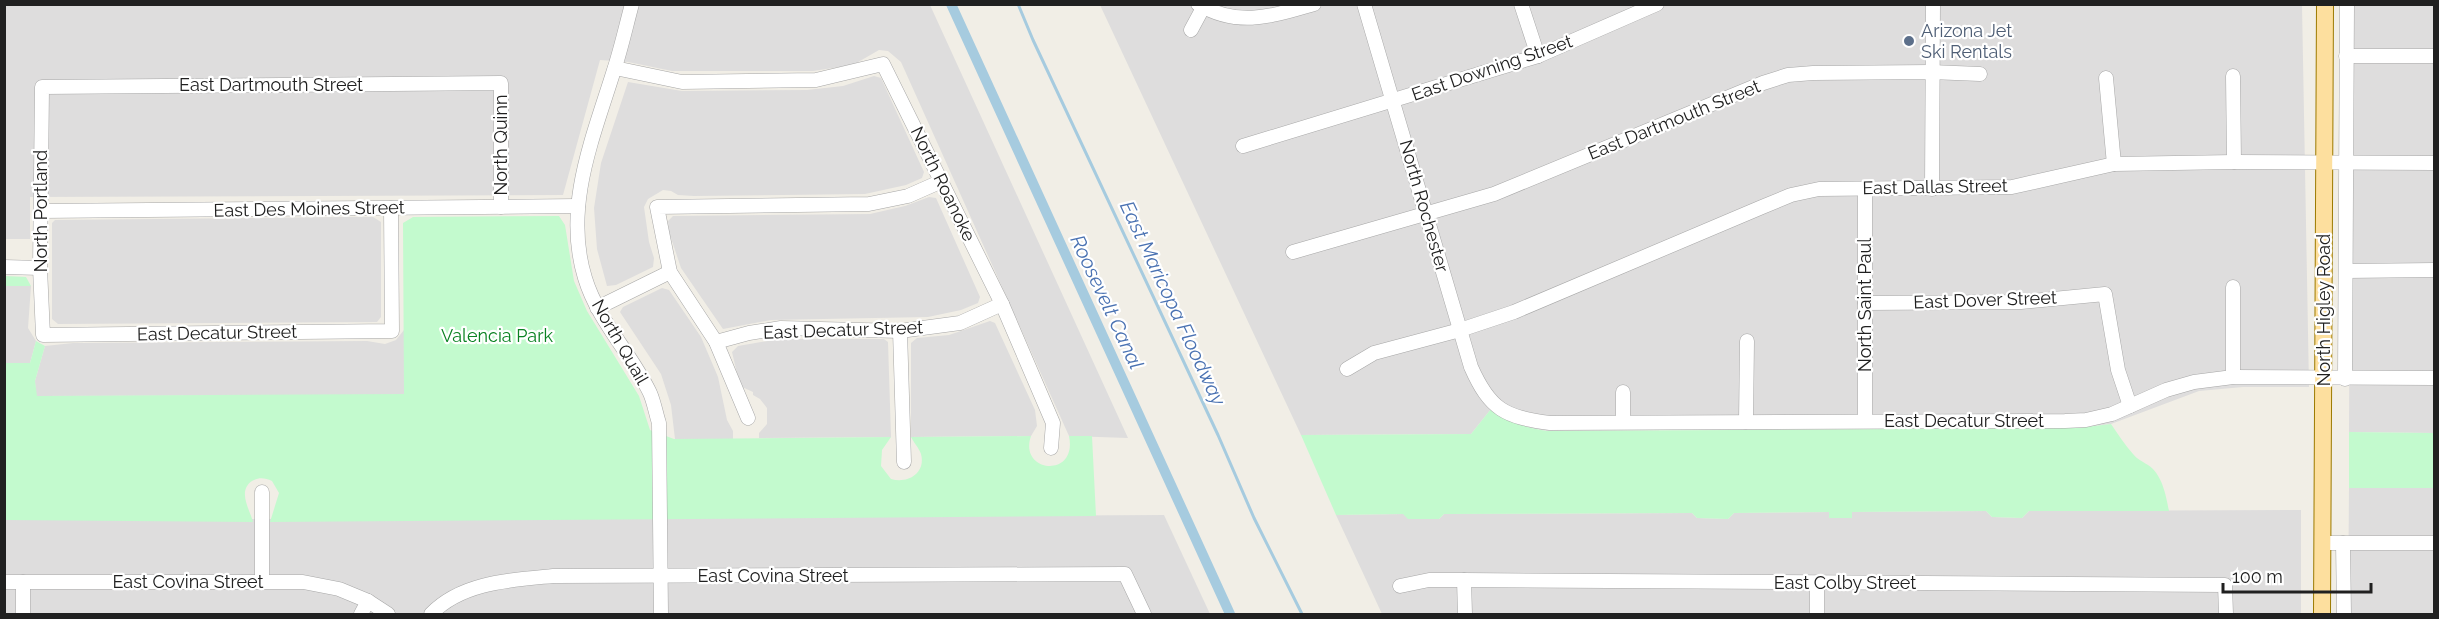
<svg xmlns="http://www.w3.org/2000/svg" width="2439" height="619" font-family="Raleway,sans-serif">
<rect width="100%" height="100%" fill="#f1eee6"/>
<g fill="#dedddd">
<polygon points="4,5 930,5 1128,438 1069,436 901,62 888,51 879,50 853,65 813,71 672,71 628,62 600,60 563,195 30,197 30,239 5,239"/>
<polygon points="1100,5 2302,5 2309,387 2243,387 2199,391 2111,424 2077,428 1547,431 1523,427 1509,421 1491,409 1471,434 1301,435"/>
<polygon points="2351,5 2434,5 2434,433 2349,432"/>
<polygon points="874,76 881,78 924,172 922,178 906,185 865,194 694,196 678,195 671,191 663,190 648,199 644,207 649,242 654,258 653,267 616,285 607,286 597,249 594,208 601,163 628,82 682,91 807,90 843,86"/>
<polygon points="929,197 936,198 980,297 978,303 961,310 928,317 771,320 723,329 681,268 669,232 668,221 673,216 870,214 905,206"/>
<polygon points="342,217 373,217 381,222 381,317 377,322 58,324 52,319 52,223 55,220"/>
<polygon points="5,286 31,286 28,328 36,341 30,363 5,363"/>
<polygon points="662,288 669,290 701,337 718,377 727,420 733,431 733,439 675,439 671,405 661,374 620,312 623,307"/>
<polygon points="990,321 995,323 1035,410 1037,426 1031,436 911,437 911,343 917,338 949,335"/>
<polygon points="404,330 405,395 36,396 35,381 45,346 73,343 367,341 385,344 396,340"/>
<polygon points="779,339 884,339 888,342 891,437 759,438 759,433 767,424 767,408 760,399 753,395 753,392 740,386 732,352 738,346"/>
<polygon points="2349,488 2434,488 2434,614 2348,614"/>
<polygon points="2301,510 2301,614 1382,614 1336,515 1403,514 1439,519 1444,514 1692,513 1697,518 1728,519 1734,513 1829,512 1852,518 1852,512 1986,511 1992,517 2022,518 2029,511"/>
<polygon points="1164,515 1210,614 5,614 4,520"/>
</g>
<g fill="#c3face">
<path d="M559,216L565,225L574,281L587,311L639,396L650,430L674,439L891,437L882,450L881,466L891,479C908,484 926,473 921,454C919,448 914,443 911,437L1031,436C1018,473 1078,479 1069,436H1092L1096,516L270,522L279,493L272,481C265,478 259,477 252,481C237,491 250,510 253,522L5,520V363H30L36,341L45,346L35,381L37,396L404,394L403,223L413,217Z"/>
<polygon points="5,276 26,277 31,286 5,286"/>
<path d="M1491,409C1509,421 1525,428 1547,431L2077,428L2111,424C2118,434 2125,445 2133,454C2138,460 2142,461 2148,465C2162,474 2166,495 2169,511H2029L2022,518L1992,517L1986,511L1852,512V518H1829V512L1734,513L1728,519L1697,518L1692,513L1444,514L1439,519H1408L1403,514L1336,515L1301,435L1471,434Z"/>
<polygon points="2349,432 2434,433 2434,488 2349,488"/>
</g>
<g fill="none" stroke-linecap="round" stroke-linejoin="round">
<polyline stroke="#a6cbdf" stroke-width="3" points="1018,4 1033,40 1218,435 1254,518 1302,614"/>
<polyline stroke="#a6cbdf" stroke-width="10" points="951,4 1230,614"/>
<defs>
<g id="minor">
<path d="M632,4C626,26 621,49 614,70C593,138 563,207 585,278C598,321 631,353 650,393C654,402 656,414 659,423L661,614"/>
<path d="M1198,4C1239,28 1272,16 1314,4"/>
<path d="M1364,4L1471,367C1490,410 1505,417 1550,423L2065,421L2086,420L2112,414L2166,390L2194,382L2233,377L2434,378"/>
<polyline points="1521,4 1538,56"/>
<polyline points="1191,30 1205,4"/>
<polyline points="2346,56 2434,56"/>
<polyline points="615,68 682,82 816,80 883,64 1002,304 1053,423 1051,448"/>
<polyline points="2233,76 2234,162"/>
<polyline points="2106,78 2114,164"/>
<polyline points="1243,146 1538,56 1657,4"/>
<polyline points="1865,188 1865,421"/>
<polyline points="1932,189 1933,4"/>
<polyline points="391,208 392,331 43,335 40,268 42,87 501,83 501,207"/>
<polyline points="41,211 578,206"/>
<polyline points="1293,252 1494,194 1763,83 1788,75 1813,73 1931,72 1980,74"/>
<polyline points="4,267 40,268"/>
<polyline points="2346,271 2434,270"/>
<polyline points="1865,303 2021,302 2105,294 2118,370 2130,406"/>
<polyline points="597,308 670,272"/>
<polyline points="900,331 904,462"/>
<polyline points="716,342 749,333 781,328 900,331 960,323 1002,304"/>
<polyline points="1347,369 1374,353 1460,330 1514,312 1762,207 1791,195 1819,189 2012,187 2114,164 2234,162 2434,163"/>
<polyline points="2233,377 2233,287"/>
<polyline points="2345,379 2347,4"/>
<polyline points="748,418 716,342 670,272 657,207 869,204 908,196 942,181"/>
<polyline points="1623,422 1623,392"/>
<polyline points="1746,422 1747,341"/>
<polyline points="2323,543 2434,543"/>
<polyline points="2343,543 2344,614"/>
<polyline points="1464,580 1465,614"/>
<polyline points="262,581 262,492"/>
<polyline points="4,582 303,582 339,589 368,601"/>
<polyline points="23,582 23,614"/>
<polyline points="1400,586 1429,580 1464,580 2225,585 2226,614"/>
<polyline points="361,614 368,601 388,614"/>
<path d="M431,614C462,582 511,580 553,576L1125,574L1144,614"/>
<polyline points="1817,614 1817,583"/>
</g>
<polyline id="major" points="2322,614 2325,4"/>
</defs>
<use href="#minor" stroke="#a7a7a7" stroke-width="15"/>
<use href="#major" stroke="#9c7a00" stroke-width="18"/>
<use href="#minor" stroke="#fff" stroke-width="14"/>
<use href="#major" stroke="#fddf9e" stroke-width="16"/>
</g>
<circle fill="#5c6f8a" stroke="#fff" stroke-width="2" cx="1909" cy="41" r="6"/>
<g text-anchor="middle" stroke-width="4.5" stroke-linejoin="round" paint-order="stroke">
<g font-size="18" fill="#4e5e75" stroke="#fff" text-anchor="start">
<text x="1921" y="37">Arizona Jet<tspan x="1921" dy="21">Ski Rentals</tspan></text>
</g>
<g font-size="18" fill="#202020" stroke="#fff">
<text transform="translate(1492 68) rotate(-19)" y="6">East Downing Street</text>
<text x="271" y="91">East Dartmouth Street</text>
<text transform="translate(1674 120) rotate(-22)" y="6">East Dartmouth Street</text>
<text transform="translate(501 145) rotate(-90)" y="6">North Quinn</text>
<text transform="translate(943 184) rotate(64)" y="6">North Roanoke</text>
<text transform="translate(1935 187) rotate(-1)" y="6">East Dallas Street</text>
<text transform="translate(1424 206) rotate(74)" y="6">North Rochester</text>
<text transform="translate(309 209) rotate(-1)" y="6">East Des Moines Street</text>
<text transform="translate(41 211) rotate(-90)" y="6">North Portland</text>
<text transform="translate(1985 300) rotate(-2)" y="6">East Dover Street</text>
<text transform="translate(1865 305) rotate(-90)" y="6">North Saint Paul</text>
<text transform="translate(2324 310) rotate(-90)" y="6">North Higley Road</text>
<text transform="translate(843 330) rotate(-2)" y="6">East Decatur Street</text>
<text transform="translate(217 333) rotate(-1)" y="6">East Decatur Street</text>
<text transform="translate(620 342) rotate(60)" y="6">North Quail</text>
<text x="1964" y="427">East Decatur Street</text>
<text x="773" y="582">East Covina Street</text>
<text x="188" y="588">East Covina Street</text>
<text x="1845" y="589">East Colby Street</text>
</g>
<g font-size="18" fill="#0a8222" stroke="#fff">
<text x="497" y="342">Valencia Park</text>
</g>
<g font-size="20" font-style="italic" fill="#4a72b2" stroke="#fff">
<text transform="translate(1107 302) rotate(65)" y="7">Roosevelt Canal</text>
<text transform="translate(1173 303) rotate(65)" y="7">East Maricopa Floodway</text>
</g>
</g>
<rect width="2439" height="619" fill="none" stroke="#202020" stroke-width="12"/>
<path d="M2223 583v9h148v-9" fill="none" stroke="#202020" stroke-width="3"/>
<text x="2232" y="583" font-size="18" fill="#202020" stroke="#ffffff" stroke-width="4.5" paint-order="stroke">100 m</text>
</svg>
